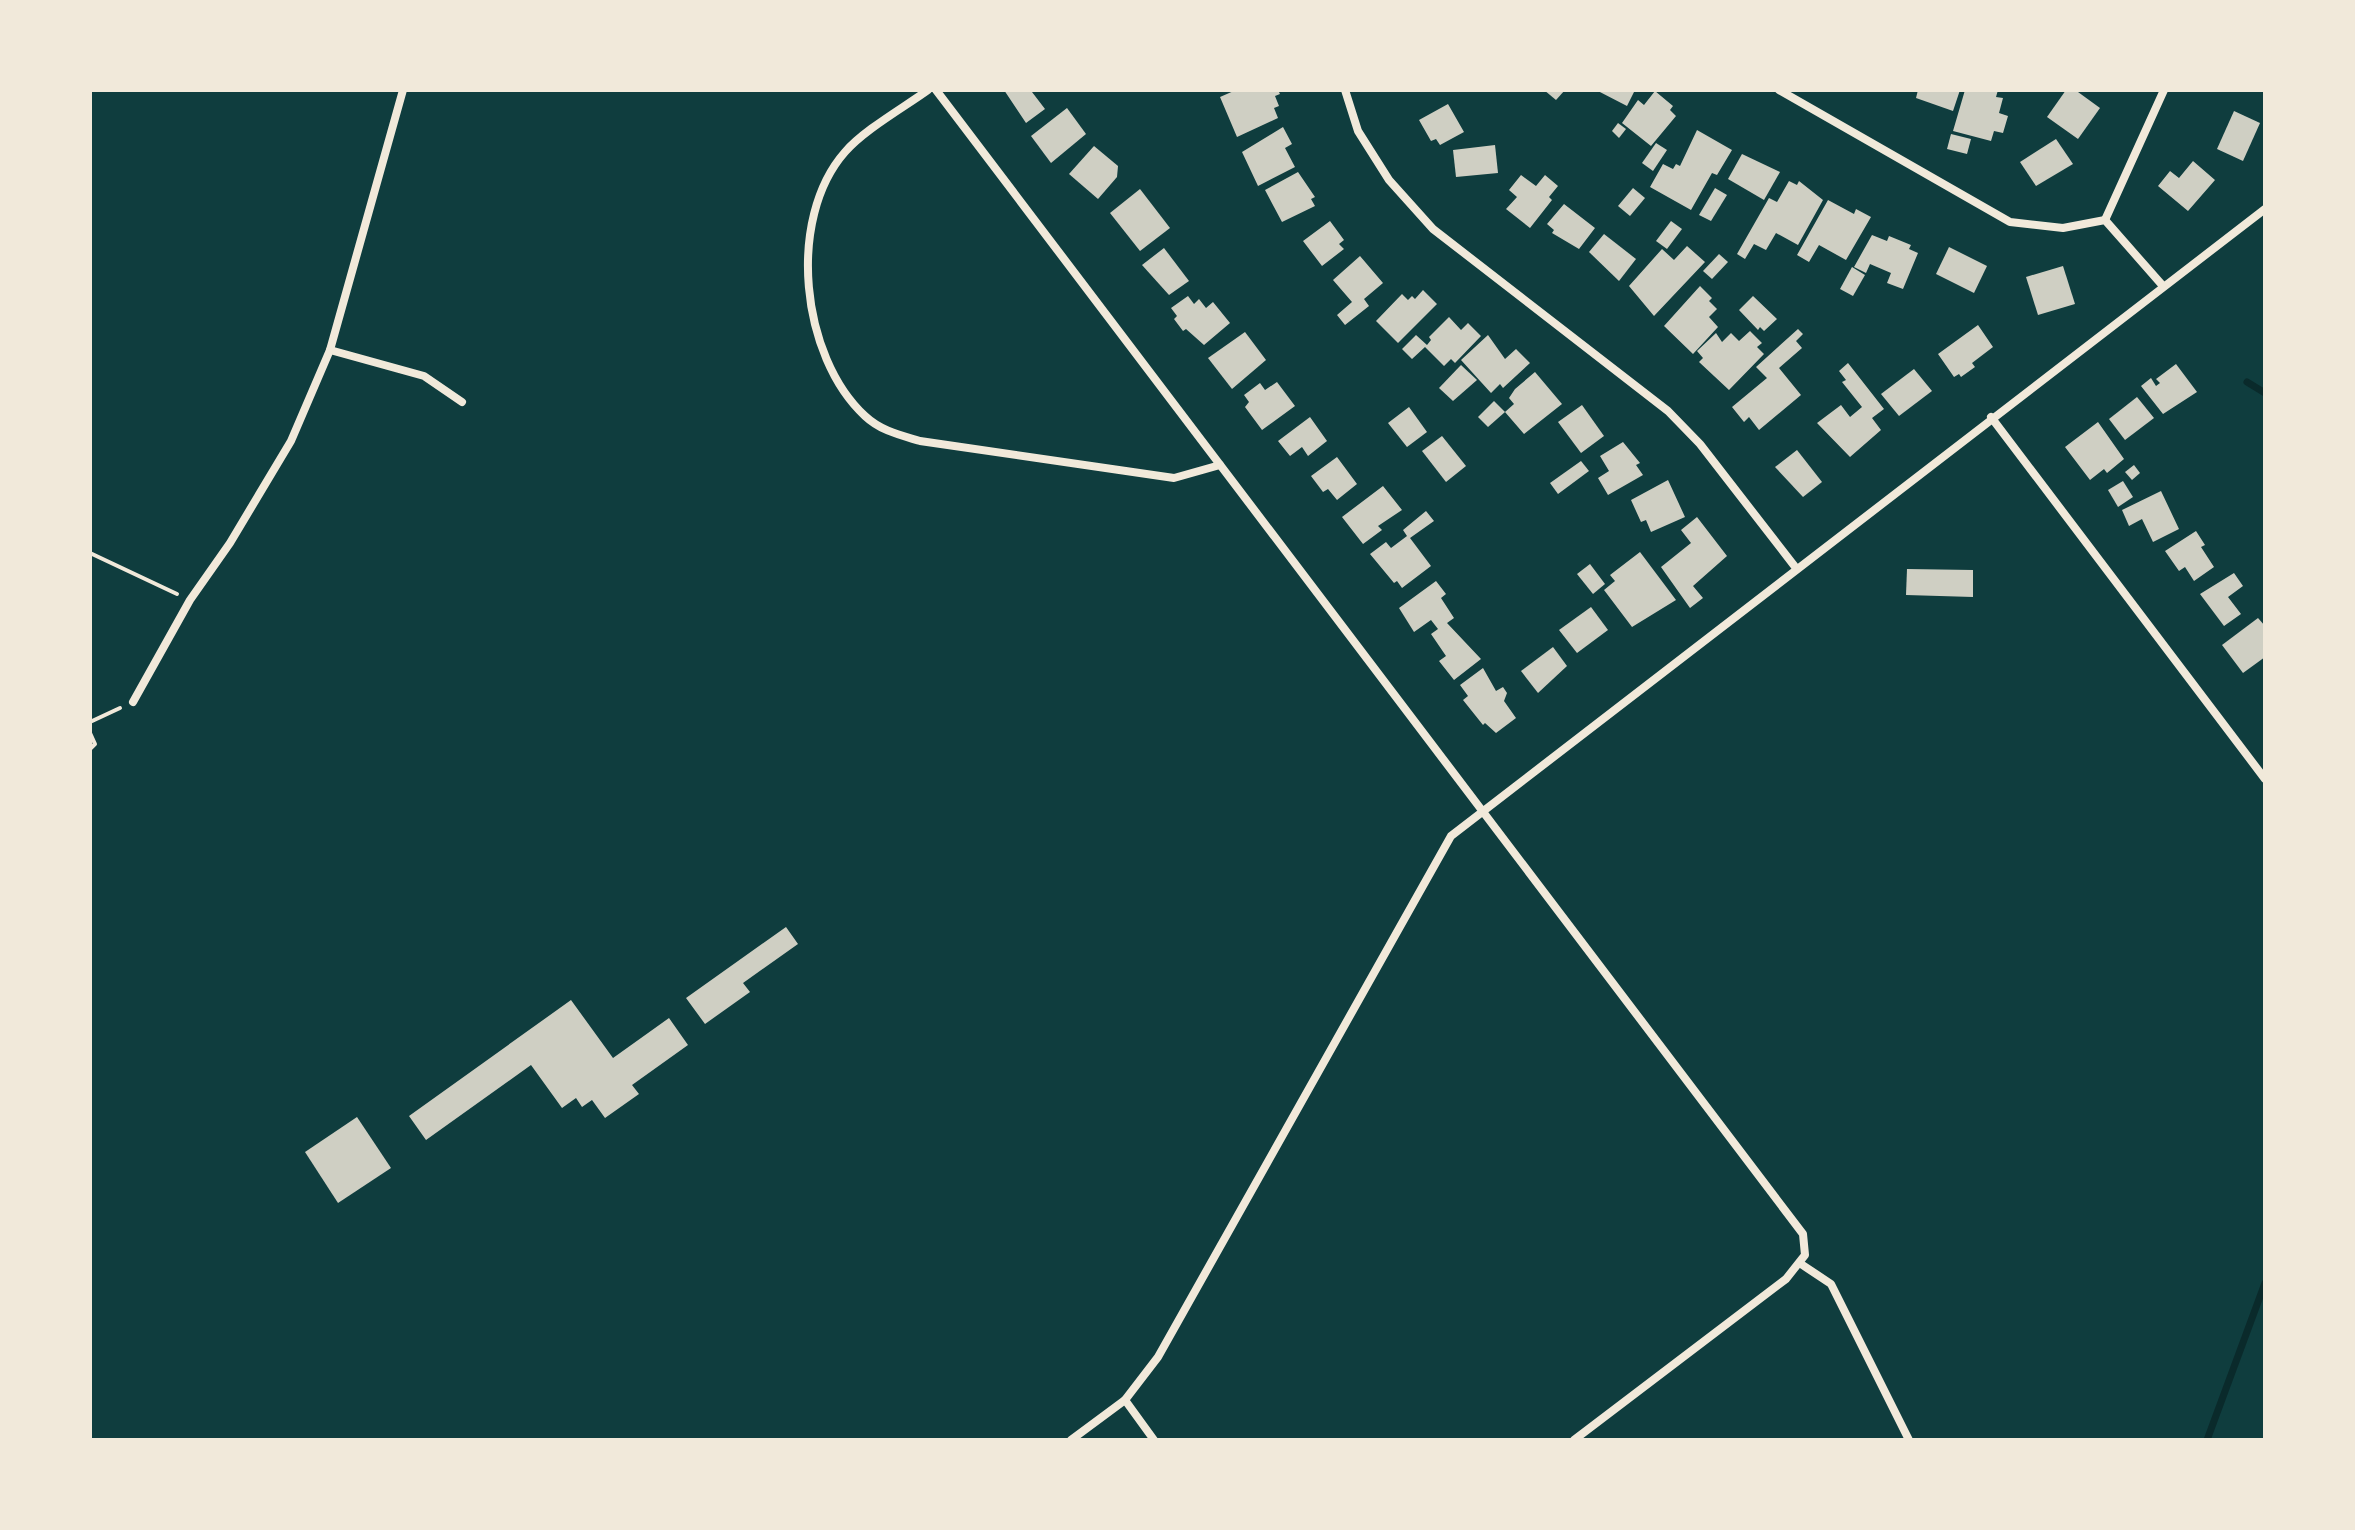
<svg xmlns="http://www.w3.org/2000/svg" width="2355" height="1530" font-family="Cabin,sans-serif">
<rect width="100%" height="100%" fill="#0f3d3e"/>
<g fill="none" stroke-linecap="round" stroke-linejoin="round">
<g stroke="#0a2a2b" stroke-width="7">
<polyline points="2247,382 2265,393"/>
<polyline points="2207,1440 2265,1283"/>
</g>
</g>
<g fill="#cfcfc3">
<polygon points="1004,90 1034,90 1032,92 1045,109 1026,123"/>
<polygon points="1236,90 1278,90 1280,94 1275,96 1279,106 1274,108 1278,118 1237,137 1220,97"/>
<polygon points="1544,90 1565,90 1556,100"/>
<polygon points="1596,90 1635,90 1627,106"/>
<polygon points="1918,90 1960,90 1953,111 1916,98"/>
<polygon points="1965,90 1998,90 1996,97 2003,98 1999,113 2008,116 2003,133 1994,131 1991,141 1953,131"/>
<polygon points="2066,90 2078,92 2100,108 2078,139 2047,117"/>
<polygon points="1655,91 1673,106 1670,110 1676,116 1651,146 1622,123 1638,100 1644,105"/>
<polygon points="1448,104 1464,132 1440,145 1436,139 1431,141 1419,120"/>
<polygon points="1067,108 1086,134 1051,163 1031,136"/>
<polygon points="2234,111 2260,123 2243,161 2217,149"/>
<polygon points="1618,123 1626,129 1619,138 1612,131"/>
<polygon points="1283,127 1292,144 1285,148 1295,167 1258,186 1242,152"/>
<polygon points="1697,130 1732,150 1717,175 1712,173 1691,210 1650,187 1663,164 1673,169 1676,164 1680,166"/>
<polygon points="1951,134 1971,139 1967,154 1947,149"/>
<polygon points="2056,139 2073,164 2036,186 2020,162"/>
<polygon points="1656,143 1667,150 1653,171 1642,163"/>
<polygon points="1495,145 1498,173 1456,177 1453,150"/>
<polygon points="1094,146 1118,166 1117,177 1098,199 1069,174"/>
<polygon points="1742,154 1780,172 1764,200 1728,179"/>
<polygon points="2193,161 2215,180 2188,211 2158,186 2170,171 2179,178"/>
<polygon points="1298,172 1315,197 1311,199 1315,206 1282,222 1265,190"/>
<polygon points="1521,175 1536,186 1545,175 1558,186 1549,197 1552,200 1530,228 1506,209 1517,197 1509,190"/>
<polygon points="1789,181 1797,185 1799,181 1823,200 1798,245 1776,233 1766,250 1754,244 1745,259 1737,254 1769,198 1777,202"/>
<polygon points="1633,188 1645,198 1630,216 1618,206"/>
<polygon points="1715,188 1727,195 1711,221 1699,215"/>
<polygon points="1140,189 1170,228 1140,251 1110,213"/>
<polygon points="1828,200 1854,214 1856,209 1871,217 1846,260 1819,245 1809,262 1797,255"/>
<polygon points="1564,204 1595,228 1579,249 1552,233 1554,230 1547,224"/>
<polygon points="1330,221 1344,240 1339,244 1344,249 1322,266 1303,241"/>
<polygon points="1671,221 1682,229 1667,249 1656,241"/>
<polygon points="1604,234 1636,259 1619,281 1589,252"/>
<polygon points="1872,235 1887,241 1889,236 1911,245 1909,249 1918,253 1903,289 1887,283 1891,273 1870,264 1866,273 1854,267"/>
<polygon points="1687,246 1705,262 1654,316 1629,286 1662,249 1674,260"/>
<polygon points="1949,247 1987,266 1974,293 1936,274"/>
<polygon points="1164,248 1189,281 1169,295 1142,265"/>
<polygon points="1719,254 1728,262 1712,279 1703,271"/>
<polygon points="1360,256 1383,283 1364,299 1369,306 1345,325 1337,315 1352,302 1333,280"/>
<polygon points="2063,266 2075,304 2038,315 2026,277"/>
<polygon points="1852,267 1865,275 1853,296 1840,289"/>
<polygon points="1700,286 1712,298 1709,301 1717,309 1709,317 1718,327 1693,354 1664,326"/>
<polygon points="1423,290 1437,304 1398,343 1376,321 1402,294 1408,300 1412,296 1415,299"/>
<polygon points="1188,296 1194,304 1199,299 1206,308 1213,302 1230,323 1204,345 1186,329 1183,331 1174,319 1177,316 1171,308"/>
<polygon points="1753,296 1777,319 1764,331 1760,327 1758,330 1739,310"/>
<polygon points="1449,317 1461,330 1468,323 1481,336 1455,363 1451,359 1444,366 1425,347 1412,359 1402,349 1416,335 1427,345 1431,340 1429,337"/>
<polygon points="1978,325 1993,347 1972,363 1975,367 1961,377 1959,374 1954,377 1938,354"/>
<polygon points="1798,329 1803,334 1796,341 1802,348 1779,368 1801,395 1759,430 1749,417 1744,422 1732,407 1767,378 1756,367"/>
<polygon points="1750,331 1762,343 1757,347 1764,354 1729,390 1699,362 1703,358 1697,351 1716,333 1722,342 1731,333 1739,341"/>
<polygon points="1245,332 1266,360 1232,389 1208,358"/>
<polygon points="1488,335 1505,359 1516,349 1530,363 1503,388 1500,384 1491,393 1461,360"/>
<polygon points="1848,363 1884,409 1872,418 1881,430 1850,457 1817,423 1841,405 1850,417 1862,407 1842,382 1846,380 1839,371"/>
<polygon points="2176,364 2197,392 2163,414 2141,386 2151,378 2156,386 2160,383 2156,379"/>
<polygon points="1461,365 1477,380 1453,401 1439,388"/>
<polygon points="1914,369 1932,391 1899,416 1881,394"/>
<polygon points="1535,372 1562,404 1524,434 1505,412 1514,404 1509,398 1515,389"/>
<polygon points="1277,382 1295,406 1262,430 1245,407 1249,402 1244,395 1260,383 1265,390"/>
<polygon points="2137,397 2154,418 2125,440 2109,419"/>
<polygon points="1494,401 1505,412 1488,427 1478,417"/>
<polygon points="1582,405 1604,436 1581,453 1558,422"/>
<polygon points="1409,407 1427,432 1407,447 1388,423"/>
<polygon points="1310,417 1327,441 1308,456 1302,447 1290,456 1278,441"/>
<polygon points="2098,422 2124,459 2107,473 2104,469 2090,480 2065,447"/>
<polygon points="1442,436 1466,466 1446,482 1422,451"/>
<polygon points="1623,442 1640,463 1636,465 1643,475 1608,495 1598,478 1609,471 1600,456"/>
<polygon points="1797,450 1822,482 1803,497 1775,467"/>
<polygon points="1337,457 1357,484 1337,500 1328,489 1323,492 1311,476"/>
<polygon points="1581,461 1589,471 1558,494 1550,483"/>
<polygon points="2134,465 2140,473 2132,480 2125,472"/>
<polygon points="1668,480 1685,517 1651,532 1646,520 1641,522 1631,500"/>
<polygon points="2123,481 2133,497 2118,507 2108,490"/>
<polygon points="1383,486 1402,510 1378,526 1382,530 1363,544 1342,517"/>
<polygon points="2161,491 2179,529 2153,542 2142,519 2129,526 2122,510"/>
<polygon points="1426,511 1434,521 1410,538 1431,566 1402,588 1397,581 1394,583 1370,554 1386,542 1391,548 1407,536 1403,530"/>
<polygon points="1697,517 1727,556 1693,586 1703,598 1690,608 1661,567 1691,543 1681,530"/>
<polygon points="2196,531 2205,545 2201,547 2214,567 2194,581 2185,567 2179,571 2165,551"/>
<polygon points="1640,552 1676,600 1632,627 1604,590 1615,581 1610,575"/>
<polygon points="1590,564 1605,584 1593,594 1577,574"/>
<polygon points="1907,569 1973,570 1973,597 1906,595"/>
<polygon points="2234,573 2243,586 2228,597 2241,614 2224,626 2200,594"/>
<polygon points="1436,581 1446,594 1441,598 1454,618 1447,623 1481,659 1454,680 1439,661 1446,656 1431,634 1438,629 1431,620 1414,632 1399,608"/>
<polygon points="1591,607 1608,630 1577,653 1559,630"/>
<polygon points="2258,618 2265,626 2265,657 2243,673 2222,645"/>
<polygon points="1553,647 1567,666 1538,693 1521,671"/>
<polygon points="1483,668 1496,691 1503,687 1507,693 1504,701 1516,718 1496,733 1485,723 1483,725 1463,700 1468,696 1460,685"/>
<polygon points="786,927 798,944 743,983 750,992 705,1024 686,998"/>
<polygon points="571,1000 613,1058 669,1018 688,1045 632,1085 639,1094 605,1118 592,1100 582,1107 576,1098 562,1108 531,1065 426,1140 409,1116"/>
<polygon points="357,1117 391,1168 338,1203 305,1152"/>
</g>
<g fill="none" stroke-linecap="round" stroke-linejoin="round">
<g stroke="#f1e9da" stroke-width="4">
<polyline points="90,553 177,594"/>
<polyline points="90,722 120,708"/>
<polyline points="90,733 95,744 90,749"/>
</g>
<g stroke="#f1e9da" stroke-width="8">
<path d="M928,90C903,108 864,130 845,152C786,219 801,357 865,416C881,431 900,435 920,441L1174,478L1220,465"/>
<polyline points="936,90 1803,1234 1805,1255 1786,1279 1574,1440"/>
<polyline points="1345,90 1358,131 1389,180 1433,229 1668,411 1700,444 1796,568"/>
<polyline points="1779,90 2010,222 2063,228 2105,220 2163,286"/>
<polyline points="2105,220 2164,90"/>
<polyline points="330,350 424,376 462,402"/>
<polyline points="1991,417 2265,779"/>
<polyline points="133,702 190,600 230,543 291,441 330,350 403,90"/>
<polyline points="1801,1264 1831,1284 1909,1440"/>
<polyline points="1125,1400 1154,1440"/>
<polyline points="1071,1440 1125,1400 1158,1357 1451,836 2265,209"/>
</g>
</g>
<rect width="2355" height="1530" fill="none" stroke="#f1e9da" stroke-width="184"/>
</svg>
